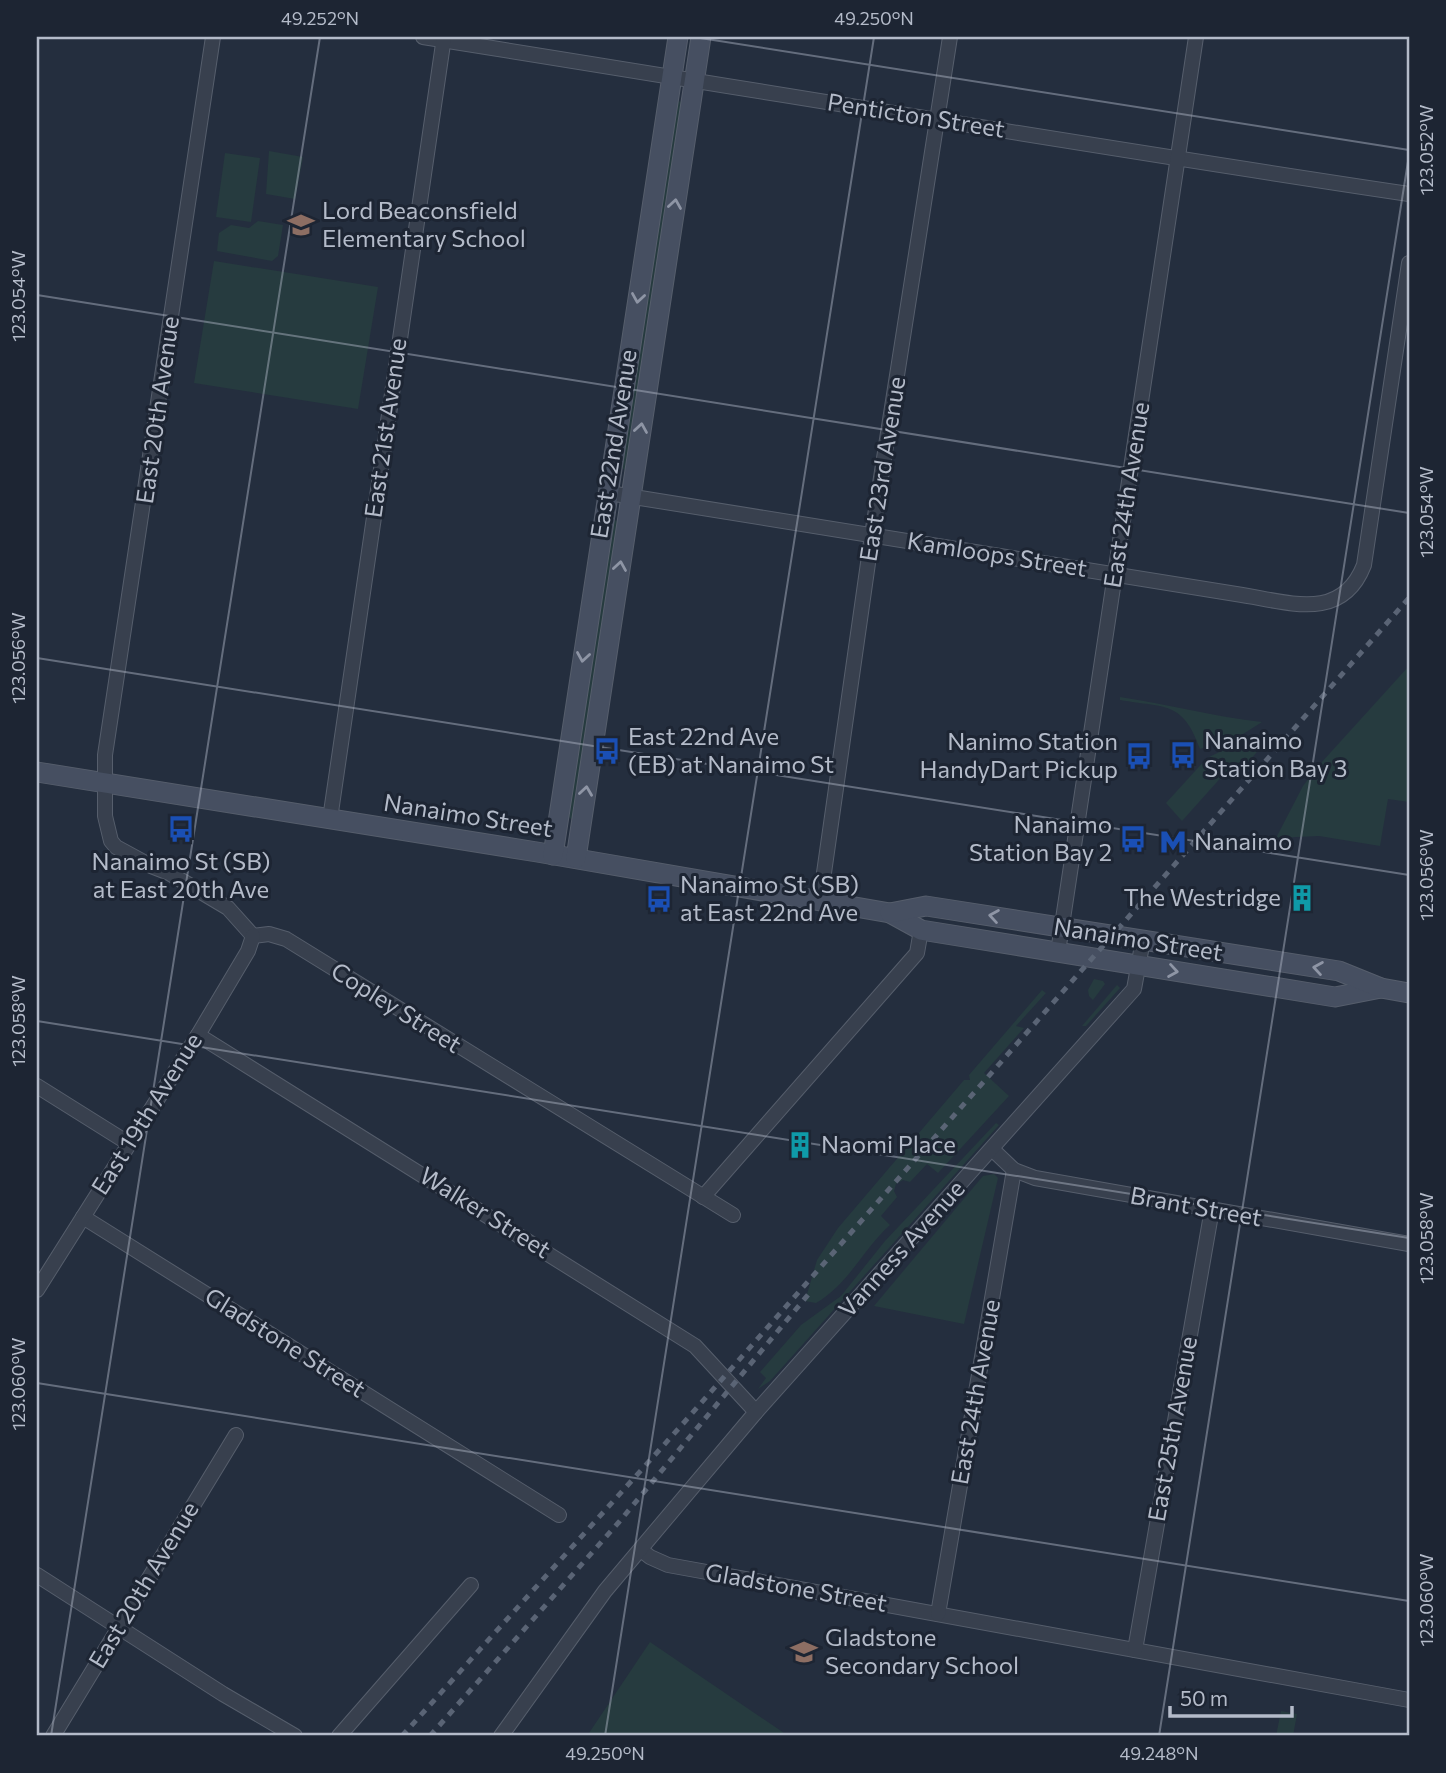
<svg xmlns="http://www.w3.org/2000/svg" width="1446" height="1773" font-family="Commissioner,sans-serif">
<rect width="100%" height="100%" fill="#242e3e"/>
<g fill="#263b3f">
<polygon points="675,101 684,102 627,469 625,470 620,467"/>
<polygon points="269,151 303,157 295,199 266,194"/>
<polygon points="225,153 260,158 251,222 216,217"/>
<polygon points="258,221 283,225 278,256 272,261 217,251 219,233 231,225 249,228"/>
<polygon points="214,261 378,287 358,409 194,383"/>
<polygon points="613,520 619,521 574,820 572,820 568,816"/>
<polygon points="1409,666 1409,802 1388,799 1380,846 1319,836 1276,838 1303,786 1321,763"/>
<path d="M1120,697C1168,704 1215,717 1262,722L1243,734L1200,749C1183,701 1166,708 1120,700Z"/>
<polygon points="1266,733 1272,735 1233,779 1225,773 1182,821 1166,803 1207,758 1242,741"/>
<polygon points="1094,979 1103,981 1105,984 1093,1000 1089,996 1088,990"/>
<polygon points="1117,985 1120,988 1086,1026 1082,1026"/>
<path d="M1042,990L1046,993L1016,1026L1024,1028L984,1073L1009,1096L938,1173L927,1164L910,1182L903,1180L896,1184L894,1191L897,1197L881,1216L890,1225C863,1249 849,1284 816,1303L805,1301L817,1260L838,1228L964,1080H970L969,1075Z"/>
<polygon points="996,1123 999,1125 770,1381 758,1389 766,1378 760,1372 801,1325 841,1296 885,1241"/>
<polygon points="994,1174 998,1178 964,1324 874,1306 983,1176"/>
<polygon points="650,1642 787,1735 786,1736 587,1736"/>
<polygon points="1281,1711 1297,1714 1293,1736 1276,1736"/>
</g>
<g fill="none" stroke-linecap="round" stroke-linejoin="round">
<defs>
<g id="street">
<polyline points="213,37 105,755 105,816 111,841 116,847 151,866 169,873 228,908 253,936"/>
<path d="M423,37C752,89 1080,145 1409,194"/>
<path d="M609,493L1236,594C1286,601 1341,624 1364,565L1409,263"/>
<polyline points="330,819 444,37"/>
<polyline points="820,901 872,535 950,37"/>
<polyline points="253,936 269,934 286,939 733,1215"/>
<polyline points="1058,952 1196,37"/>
<polyline points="198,1035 695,1346 756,1412"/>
<polyline points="37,1086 128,1143"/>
<polyline points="992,1149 1014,1170 1035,1178 1409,1244"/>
<polyline points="703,1197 917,953 921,930"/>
<polyline points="83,1217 559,1515"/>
<polyline points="37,1290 198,1035 248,951 253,936"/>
<polyline points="641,1550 650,1557 668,1565 1409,1700"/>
<polyline points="37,1575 223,1694 295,1736"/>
<polyline points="938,1614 1014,1170"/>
<polyline points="1135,1650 1212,1209"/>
<polyline points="53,1736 236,1435"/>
<polyline points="339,1736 471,1585"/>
<polyline points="501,1736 605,1591 756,1412 1134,989 1143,940"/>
</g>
<g id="secondary">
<polyline points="37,772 537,852 890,913 921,930 1335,997 1381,988"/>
<polyline points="553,855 678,37"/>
<polyline points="576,858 701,37"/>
<polyline points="890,913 926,906 1339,971 1381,988 1409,993"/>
</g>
</defs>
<use href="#street" stroke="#565e6c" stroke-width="16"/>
<use href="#secondary" stroke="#565e6c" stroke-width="21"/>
<use href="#street" stroke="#38404e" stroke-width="14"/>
<use href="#secondary" stroke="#464f61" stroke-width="19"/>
<g stroke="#5a6475" stroke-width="5" stroke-dasharray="7 7" stroke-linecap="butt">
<polyline points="402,1736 680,1427 1409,598"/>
<polyline points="430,1736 619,1522 812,1290"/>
</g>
</g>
<defs><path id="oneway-chevron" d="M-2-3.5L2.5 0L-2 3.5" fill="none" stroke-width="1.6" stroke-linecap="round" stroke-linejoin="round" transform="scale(1.75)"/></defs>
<g stroke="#8e95a5">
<use href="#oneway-chevron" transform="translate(675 204) rotate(-81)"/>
<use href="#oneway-chevron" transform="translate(638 298) rotate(99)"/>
<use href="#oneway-chevron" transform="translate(641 428) rotate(-81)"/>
<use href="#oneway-chevron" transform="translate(620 566) rotate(-81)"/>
<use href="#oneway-chevron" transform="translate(583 657) rotate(99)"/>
<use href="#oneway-chevron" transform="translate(586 791) rotate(-82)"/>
<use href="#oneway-chevron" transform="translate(994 916) rotate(-171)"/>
<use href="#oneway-chevron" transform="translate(1318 968) rotate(-171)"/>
<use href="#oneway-chevron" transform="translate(1173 971) rotate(9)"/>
</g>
<path fill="none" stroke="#b4bbc9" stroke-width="2" stroke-opacity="0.45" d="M694,37L1409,150M37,295L1409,513M37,658L1409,875M37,1021L1409,1238M37,1383L1409,1601M51,1736L320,37M605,1736L874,37M1159,1736L1409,155"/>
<defs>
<symbol id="school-bare" viewBox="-9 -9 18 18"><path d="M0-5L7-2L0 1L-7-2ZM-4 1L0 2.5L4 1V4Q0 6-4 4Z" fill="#8d6e63" stroke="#1d2533" stroke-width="2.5" paint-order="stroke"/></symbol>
<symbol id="bus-bare" viewBox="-9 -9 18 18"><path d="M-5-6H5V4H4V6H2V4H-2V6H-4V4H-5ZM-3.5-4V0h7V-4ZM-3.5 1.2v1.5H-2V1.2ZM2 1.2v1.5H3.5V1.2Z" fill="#1a4fb4" stroke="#1d2533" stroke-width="2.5" paint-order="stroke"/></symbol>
<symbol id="metro-bare" viewBox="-9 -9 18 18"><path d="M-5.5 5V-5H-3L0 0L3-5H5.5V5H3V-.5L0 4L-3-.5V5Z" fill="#1a4fb4" stroke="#1d2533" stroke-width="2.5" paint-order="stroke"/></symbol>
<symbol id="building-bare" viewBox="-9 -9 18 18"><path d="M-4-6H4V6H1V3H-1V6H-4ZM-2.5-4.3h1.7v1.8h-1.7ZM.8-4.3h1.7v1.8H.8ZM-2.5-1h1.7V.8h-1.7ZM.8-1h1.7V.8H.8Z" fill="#0f9aa8" stroke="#1d2533" stroke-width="2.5" paint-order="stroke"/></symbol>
</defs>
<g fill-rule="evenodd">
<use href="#school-bare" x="282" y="206" width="38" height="38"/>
<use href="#bus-bare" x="588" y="732" width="38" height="38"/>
<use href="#bus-bare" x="1164" y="736" width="38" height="38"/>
<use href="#bus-bare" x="1120" y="737" width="38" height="38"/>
<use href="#bus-bare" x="162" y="810" width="38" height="38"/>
<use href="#bus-bare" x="1114" y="820" width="38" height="38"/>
<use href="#metro-bare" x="1154" y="823" width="38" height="38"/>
<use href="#building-bare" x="1283" y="879" width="38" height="38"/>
<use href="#bus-bare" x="640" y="880" width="38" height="38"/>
<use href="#building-bare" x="781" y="1126" width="38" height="38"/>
<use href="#school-bare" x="785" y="1633" width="38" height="38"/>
</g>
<g text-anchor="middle" stroke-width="6" stroke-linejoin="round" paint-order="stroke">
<g font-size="24" fill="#b4bbc9" stroke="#1d2533">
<text transform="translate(916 116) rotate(9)" y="8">Penticton Street</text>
<text transform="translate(158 410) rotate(-82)" y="8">East 20th Avenue</text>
<text transform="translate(386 428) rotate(-82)" y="8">East 21st Avenue</text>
<text transform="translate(614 444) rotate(-81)" y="8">East 22nd Avenue</text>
<text transform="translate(883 469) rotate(-81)" y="8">East 23rd Avenue</text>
<text transform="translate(1127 495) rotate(-81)" y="8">East 24th Avenue</text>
<text transform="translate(997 555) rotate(9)" y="8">Kamloops Street</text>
<text transform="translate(468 816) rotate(9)" y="8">Nanaimo Street</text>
<text transform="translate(1138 940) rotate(9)" y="8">Nanaimo Street</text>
<text transform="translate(396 1008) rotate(32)" y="8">Copley Street</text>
<text transform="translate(147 1114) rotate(-58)" y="8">East 19th Avenue</text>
<text transform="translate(1196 1207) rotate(10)" y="8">Brant Street</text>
<text transform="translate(485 1213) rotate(32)" y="8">Walker Street</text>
<text transform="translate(902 1249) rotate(-48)" y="8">Vanness Avenue</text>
<text transform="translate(285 1343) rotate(32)" y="8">Gladstone Street</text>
<text transform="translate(976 1392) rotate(-80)" y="8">East 24th Avenue</text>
<text transform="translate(1173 1429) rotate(-80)" y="8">East 25th Avenue</text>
<text transform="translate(144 1585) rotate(-59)" y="8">East 20th Avenue</text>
<text transform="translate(796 1588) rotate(10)" y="8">Gladstone Street</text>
</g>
<g font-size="24" fill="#b4bbc9" stroke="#1d2533" text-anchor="start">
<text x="322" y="219">Lord Beaconsfield<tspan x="322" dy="28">Elementary School</tspan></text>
<text x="628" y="745">East 22nd Ave<tspan x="628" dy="28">(EB) at Nanaimo St</tspan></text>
<text x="1204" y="749">Nanaimo<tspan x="1204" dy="28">Station Bay 3</tspan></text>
<text x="1118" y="750" text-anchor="end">Nanimo Station<tspan x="1118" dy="28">HandyDart Pickup</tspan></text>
<text x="1112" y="833" text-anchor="end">Nanaimo<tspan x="1112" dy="28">Station Bay 2</tspan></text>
<text x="1194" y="850">Nanaimo</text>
<text x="181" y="870" text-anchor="middle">Nanaimo St (SB)<tspan x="181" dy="28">at East 20th Ave</tspan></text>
<text x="680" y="893">Nanaimo St (SB)<tspan x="680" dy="28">at East 22nd Ave</tspan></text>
<text x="1281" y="906" text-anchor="end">The Westridge</text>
<text x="821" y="1153">Naomi Place</text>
<text x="825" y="1646">Gladstone<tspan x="825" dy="28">Secondary School</tspan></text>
</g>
</g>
<rect width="1446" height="1773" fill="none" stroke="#1d2533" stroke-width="77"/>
<path d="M1170 1706v10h122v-10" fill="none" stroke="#b4bbc9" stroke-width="3.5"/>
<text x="1180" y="1706" font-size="21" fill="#b4bbc9" stroke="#1d2533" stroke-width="5" paint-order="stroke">50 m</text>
<rect x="38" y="38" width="1370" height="1696" fill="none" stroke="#b4bbc9" stroke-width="2.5"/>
<g font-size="18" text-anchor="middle" fill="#b4bbc9">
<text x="320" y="25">49.252°N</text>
<text x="874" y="25">49.250°N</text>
<text transform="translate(1427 150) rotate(-90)" y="6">123.052°W</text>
<text transform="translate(19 296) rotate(-90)" y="6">123.054°W</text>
<text transform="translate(1427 512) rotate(-90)" y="6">123.054°W</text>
<text transform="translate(19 658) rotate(-90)" y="6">123.056°W</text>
<text transform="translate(1427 875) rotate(-90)" y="6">123.056°W</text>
<text transform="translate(19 1021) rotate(-90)" y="6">123.058°W</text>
<text transform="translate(1427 1238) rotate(-90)" y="6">123.058°W</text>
<text transform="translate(19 1384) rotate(-90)" y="6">123.060°W</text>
<text transform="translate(1427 1600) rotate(-90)" y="6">123.060°W</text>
<text x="605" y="1760">49.250°N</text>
<text x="1159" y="1760">49.248°N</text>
</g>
</svg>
